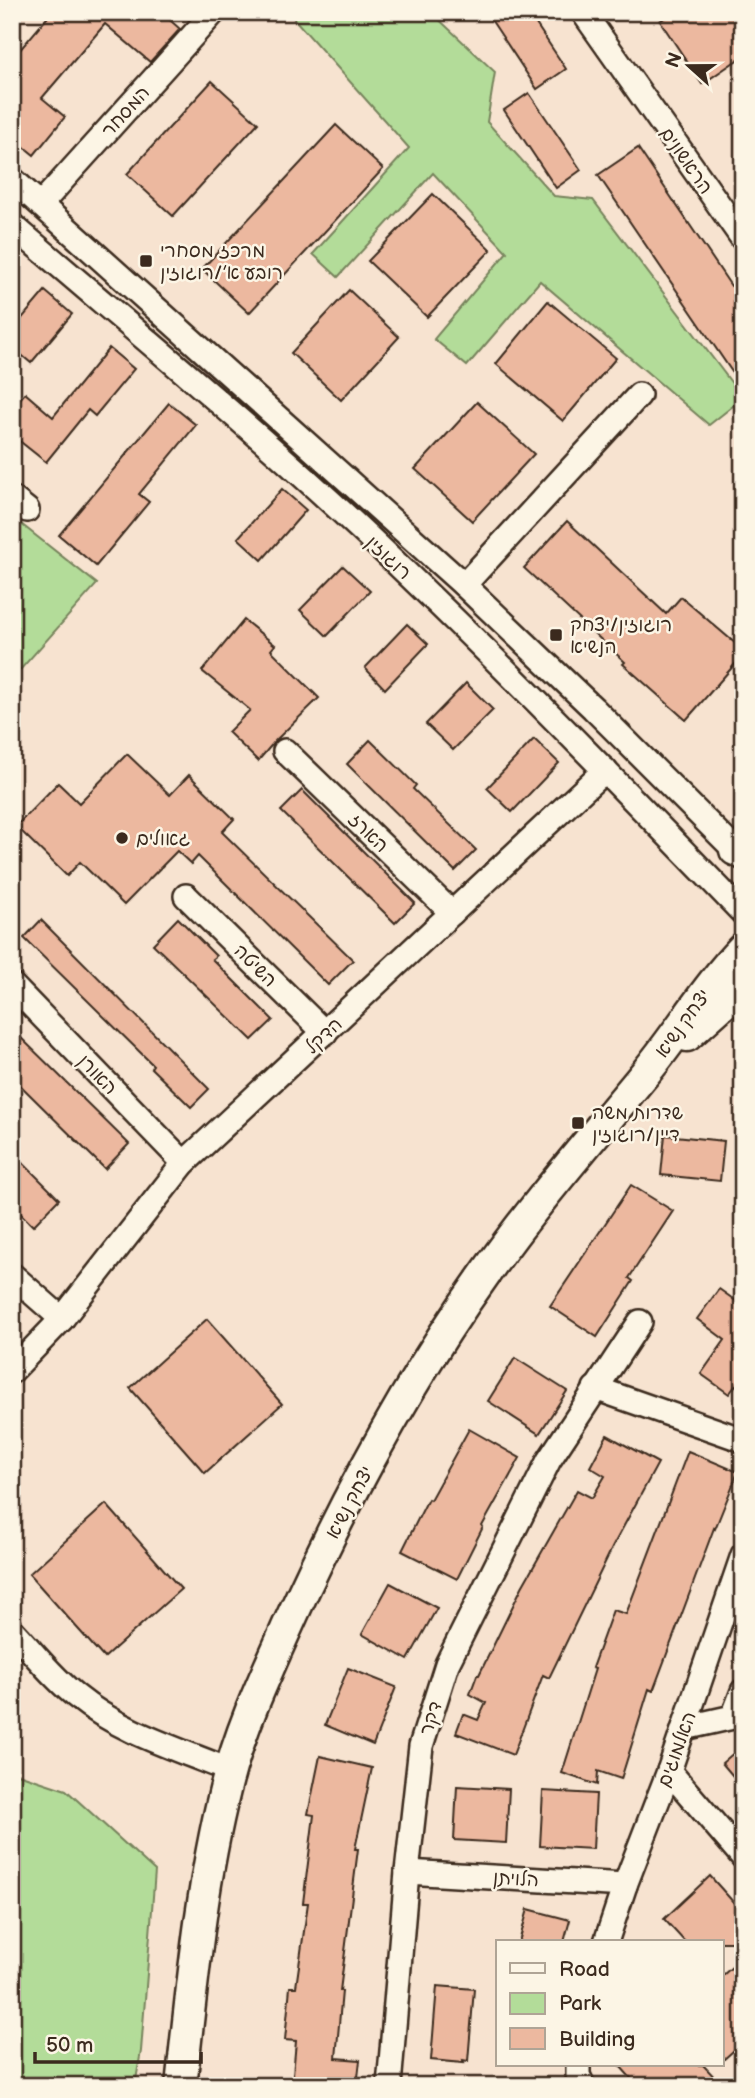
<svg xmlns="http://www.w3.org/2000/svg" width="755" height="2098" viewBox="0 0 755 2098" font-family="'Balsamiq Sans','Playpen Sans Hebrew',sans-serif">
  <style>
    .green { fill: #b3dc99; stroke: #77835c; stroke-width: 2 }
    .building { fill: #ecb89f; stroke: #3b2a1e; stroke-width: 2 }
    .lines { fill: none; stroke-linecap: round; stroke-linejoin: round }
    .minor-casing { stroke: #3b2a1e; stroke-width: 28 }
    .major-casing { stroke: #3b2a1e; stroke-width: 35 }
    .minor { stroke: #fcf5e5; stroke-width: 23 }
    .major { stroke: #fcf5e5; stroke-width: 30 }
    .poi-dot { fill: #3b2a1e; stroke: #fcf5e5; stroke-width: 2.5 }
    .labels { text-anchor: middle; stroke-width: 5; stroke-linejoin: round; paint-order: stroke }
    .street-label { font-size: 19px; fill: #3b2a1e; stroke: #fcf5e5 }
    .poi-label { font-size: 19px; fill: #3b2a1e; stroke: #fcf5e5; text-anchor: start }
  </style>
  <rect width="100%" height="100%" fill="#f7e3d0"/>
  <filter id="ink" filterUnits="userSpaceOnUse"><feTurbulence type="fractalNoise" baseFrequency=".0143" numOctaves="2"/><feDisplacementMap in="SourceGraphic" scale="14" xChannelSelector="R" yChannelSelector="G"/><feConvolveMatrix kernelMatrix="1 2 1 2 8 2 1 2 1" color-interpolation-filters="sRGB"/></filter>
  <g filter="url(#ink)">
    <g class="green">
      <polygon points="288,12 431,12 495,72 487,122 554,196 593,200 743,398 709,425 540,281 467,366 434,339 507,252 433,173 338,277 313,254 409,148"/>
      <polygon points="16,520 97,584 12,679 12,525"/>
      <polygon points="12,1772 66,1790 155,1871 141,2051 135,2086 12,2086"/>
    </g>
    <g class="building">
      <polygon points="52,12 161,12 180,29 150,62 105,24 42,98 65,117 34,155 12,137 12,59"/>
      <polygon points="486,12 528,12 566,69 537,89"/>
      <polygon points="673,12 743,12 743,56 702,84 660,21"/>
      <polygon points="212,81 258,123 173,216 127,174"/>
      <polygon points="529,93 581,170 556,188 504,110"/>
      <polygon points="336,125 383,169 249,313 202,269"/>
      <polygon points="638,148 731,286 733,285 743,299 743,388 598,175"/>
      <polygon points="433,194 491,250 427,317 368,261"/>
      <polygon points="349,290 399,337 341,400 291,353"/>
      <polygon points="45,291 72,314 31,363 12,347 12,330"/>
      <polygon points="548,301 616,358 563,421 496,364"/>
      <polygon points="109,348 134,369 95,416 88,410 46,462 12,435 12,408 25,393 53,417"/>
      <polygon points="477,402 534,454 472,521 415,469"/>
      <polygon points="169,403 196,425 139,494 149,502 96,566 59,535"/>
      <polygon points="282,489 306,510 262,560 238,538"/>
      <polygon points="567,521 666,614 681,597 743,650 743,655 686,720 623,664 625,662 524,568"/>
      <polygon points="343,566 370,591 327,636 300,610"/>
      <polygon points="244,620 275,645 271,650 319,698 275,741 258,761 228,732 250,710 202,671"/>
      <polygon points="407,624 428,644 385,689 365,668"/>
      <polygon points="466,683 493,710 453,750 426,724"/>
      <polygon points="534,739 559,763 512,812 487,788"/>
      <polygon points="370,740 416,785 413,789 476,850 455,871 347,764"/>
      <polygon points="127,754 170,795 189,775 234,819 222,832 353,960 328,985 198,856 191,864 177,851 124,905 80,862 67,876 16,826 58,783 79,803"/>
      <polygon points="302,790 415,903 395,923 281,811"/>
      <polygon points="178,918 216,956 212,959 273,1020 252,1040 153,944"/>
      <polygon points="41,920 209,1089 191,1107 151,1068 153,1065 24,938"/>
      <polygon points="12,1029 129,1144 105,1169 12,1077"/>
      <polygon points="665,1135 724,1141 720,1181 661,1175"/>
      <polygon points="12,1152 59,1199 33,1226 12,1205"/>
      <polygon points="631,1185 673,1211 629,1278 633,1281 597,1337 550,1306"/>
      <polygon points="719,1289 743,1306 743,1376 729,1394 701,1374 725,1340 697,1319"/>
      <polygon points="207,1319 282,1404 205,1473 130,1388"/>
      <polygon points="515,1358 567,1391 539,1434 488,1401"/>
      <polygon points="469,1429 520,1458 482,1526 483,1527 457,1579 402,1551 428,1499 430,1500"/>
      <polygon points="607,1435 658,1463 613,1546 549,1678 543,1675 513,1755 456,1733 463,1714 478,1720 486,1703 470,1694 477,1675 479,1675 522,1587 577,1490 592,1498 605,1476 590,1467"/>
      <polygon points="688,1451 738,1472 715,1529 714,1528 653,1691 649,1689 621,1779 598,1771 597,1785 562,1773 595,1669 592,1668 613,1610 626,1614"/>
      <polygon points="106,1504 181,1589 104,1658 29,1574"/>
      <polygon points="390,1583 437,1608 408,1660 362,1634"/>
      <polygon points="348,1668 396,1687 373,1745 325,1725"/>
      <polygon points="743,1745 743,1788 722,1763"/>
      <polygon points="320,1756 372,1768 355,1849 358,1849 340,1991 342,1991 336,2058 360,2060 357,2086 292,2086 296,2041 285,2040 290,1987 296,1987 308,1903 303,1903 314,1815 308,1814"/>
      <polygon points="457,1786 509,1789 506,1843 454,1840"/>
      <polygon points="543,1791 596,1794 593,1849 540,1846"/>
      <polygon points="710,1876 743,1913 743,1942 685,1942 664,1919"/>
      <polygon points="528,1909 570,1920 564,1942 519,1942"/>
      <polygon points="743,1957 743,2042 722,2061 722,1976"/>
      <polygon points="437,1986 474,1989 468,2061 463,2060 464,2063 431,2060"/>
      <polygon points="619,2065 703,2065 723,2086 638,2086"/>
    </g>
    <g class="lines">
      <defs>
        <g id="minor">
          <polyline points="583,12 743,239"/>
          <polyline points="12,179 464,585 593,708 743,858"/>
          <polyline points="41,204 214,12"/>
          <path d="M12 225C142 337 274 445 397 564 515 677 629 795 743 913"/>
          <polyline points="12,498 27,510"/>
          <polyline points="464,585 639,395"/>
          <polyline points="285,751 452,913"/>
          <polyline points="186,896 325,1033"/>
          <polyline points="12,985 184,1163"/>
          <polyline points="12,1275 62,1319"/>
          <polyline points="12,1371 62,1319 184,1163 605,770"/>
          <polyline points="595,1388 743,1440"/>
          <path d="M12 1630C33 1652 52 1677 76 1696 120 1732 178 1749 231 1771"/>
          <polyline points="684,1728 733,1717 743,1691"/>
          <polyline points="669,1771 743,1857"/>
          <polyline points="407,1872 625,1885"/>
          <polyline points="606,1942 625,1885 669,1771 743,1555"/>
          <polyline points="578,2065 578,2075 583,2086"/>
          <polyline points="389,2086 407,1872 421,1746 447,1664 549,1460 640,1322"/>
        </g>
        <g id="major">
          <polyline points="735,850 743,853"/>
          <polyline points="687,1036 743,986"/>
          <path d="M181 2086C192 1987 201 1886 225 1790 240 1728 267 1672 293 1614 347 1496 409 1380 485 1274 535 1203 592 1138 647 1071 680 1031 706 986 743 948"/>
        </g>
      </defs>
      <use href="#minor" class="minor-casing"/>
      <use href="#major" class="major-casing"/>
      <use href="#minor" class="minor"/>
      <use href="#major" class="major"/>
    </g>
  </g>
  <g class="poi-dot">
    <rect x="139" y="254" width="14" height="14" rx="3.5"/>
    <rect x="549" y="628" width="14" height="14" rx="3.5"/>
    <circle cx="122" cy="838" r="7"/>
    <rect x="571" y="1116" width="14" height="14" rx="3.5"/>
  </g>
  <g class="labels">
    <g class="street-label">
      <text transform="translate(125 111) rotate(-48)" y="7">המסחר</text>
      <text transform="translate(687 160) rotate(55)" y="7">הראשונים</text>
      <text transform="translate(389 557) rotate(43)" y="7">רוגוזין</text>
      <text transform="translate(369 832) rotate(44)" y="7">הארז</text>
      <text transform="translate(256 965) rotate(45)" y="7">השיטה</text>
      <text transform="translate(682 1023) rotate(-54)" y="7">יצחק נשיא</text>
      <text transform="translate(323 1035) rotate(-43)" y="7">הדקל</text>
      <text transform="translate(98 1074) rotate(46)" y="7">האורן</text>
      <text transform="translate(349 1502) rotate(-62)" y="7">יצחק נשיא</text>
      <text transform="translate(430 1718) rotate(-72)" y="7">דקר</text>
      <text transform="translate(676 1749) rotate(-70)" y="7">האלמוגים</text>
      <text transform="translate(516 1878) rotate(3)" y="7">הלויתן</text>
    </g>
    <g class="poi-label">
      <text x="160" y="257">מרכז מסחרי<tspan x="160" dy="22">רובע א׳/רוגוזין</tspan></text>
      <text x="570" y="631">רוגוזין/יצחק<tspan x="570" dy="22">הנשיא</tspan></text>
      <text x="136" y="845">גאולים</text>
      <text x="592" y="1119">שדרות משה<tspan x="592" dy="22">דיין/רוגוזין</tspan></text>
    </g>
  </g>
  <rect width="755" height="2098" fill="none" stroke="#fcf5e5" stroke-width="42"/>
  <rect x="21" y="21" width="713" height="2056" fill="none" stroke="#3b2a1e" stroke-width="2.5" filter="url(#ink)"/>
  <rect x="496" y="1940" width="228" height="126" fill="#fcf5e5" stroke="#afa495" stroke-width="2"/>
  <rect x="510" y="1963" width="35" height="10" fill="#fcf5e5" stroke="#afa495" stroke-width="2"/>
  <text x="559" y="1976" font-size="21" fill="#3b2a1e">Road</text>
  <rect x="510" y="1993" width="35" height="21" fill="#b3dc99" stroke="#afa495" stroke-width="2"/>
  <text x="559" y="2010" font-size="21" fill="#3b2a1e">Park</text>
  <rect x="510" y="2028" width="35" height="21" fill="#ecb89f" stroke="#afa495" stroke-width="2"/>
  <text x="559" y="2046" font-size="21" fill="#3b2a1e">Building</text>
  <g transform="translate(689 66) rotate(291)" stroke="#fcf5e5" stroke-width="5" paint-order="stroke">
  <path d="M0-5L12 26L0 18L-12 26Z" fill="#3b2a1e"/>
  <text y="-10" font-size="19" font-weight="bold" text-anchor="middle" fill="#3b2a1e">N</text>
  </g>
  <path d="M35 2052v10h166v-10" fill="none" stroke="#3b2a1e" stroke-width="3.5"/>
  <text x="46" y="2052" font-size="21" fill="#3b2a1e" stroke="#fcf5e5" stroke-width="5" paint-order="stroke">50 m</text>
</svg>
